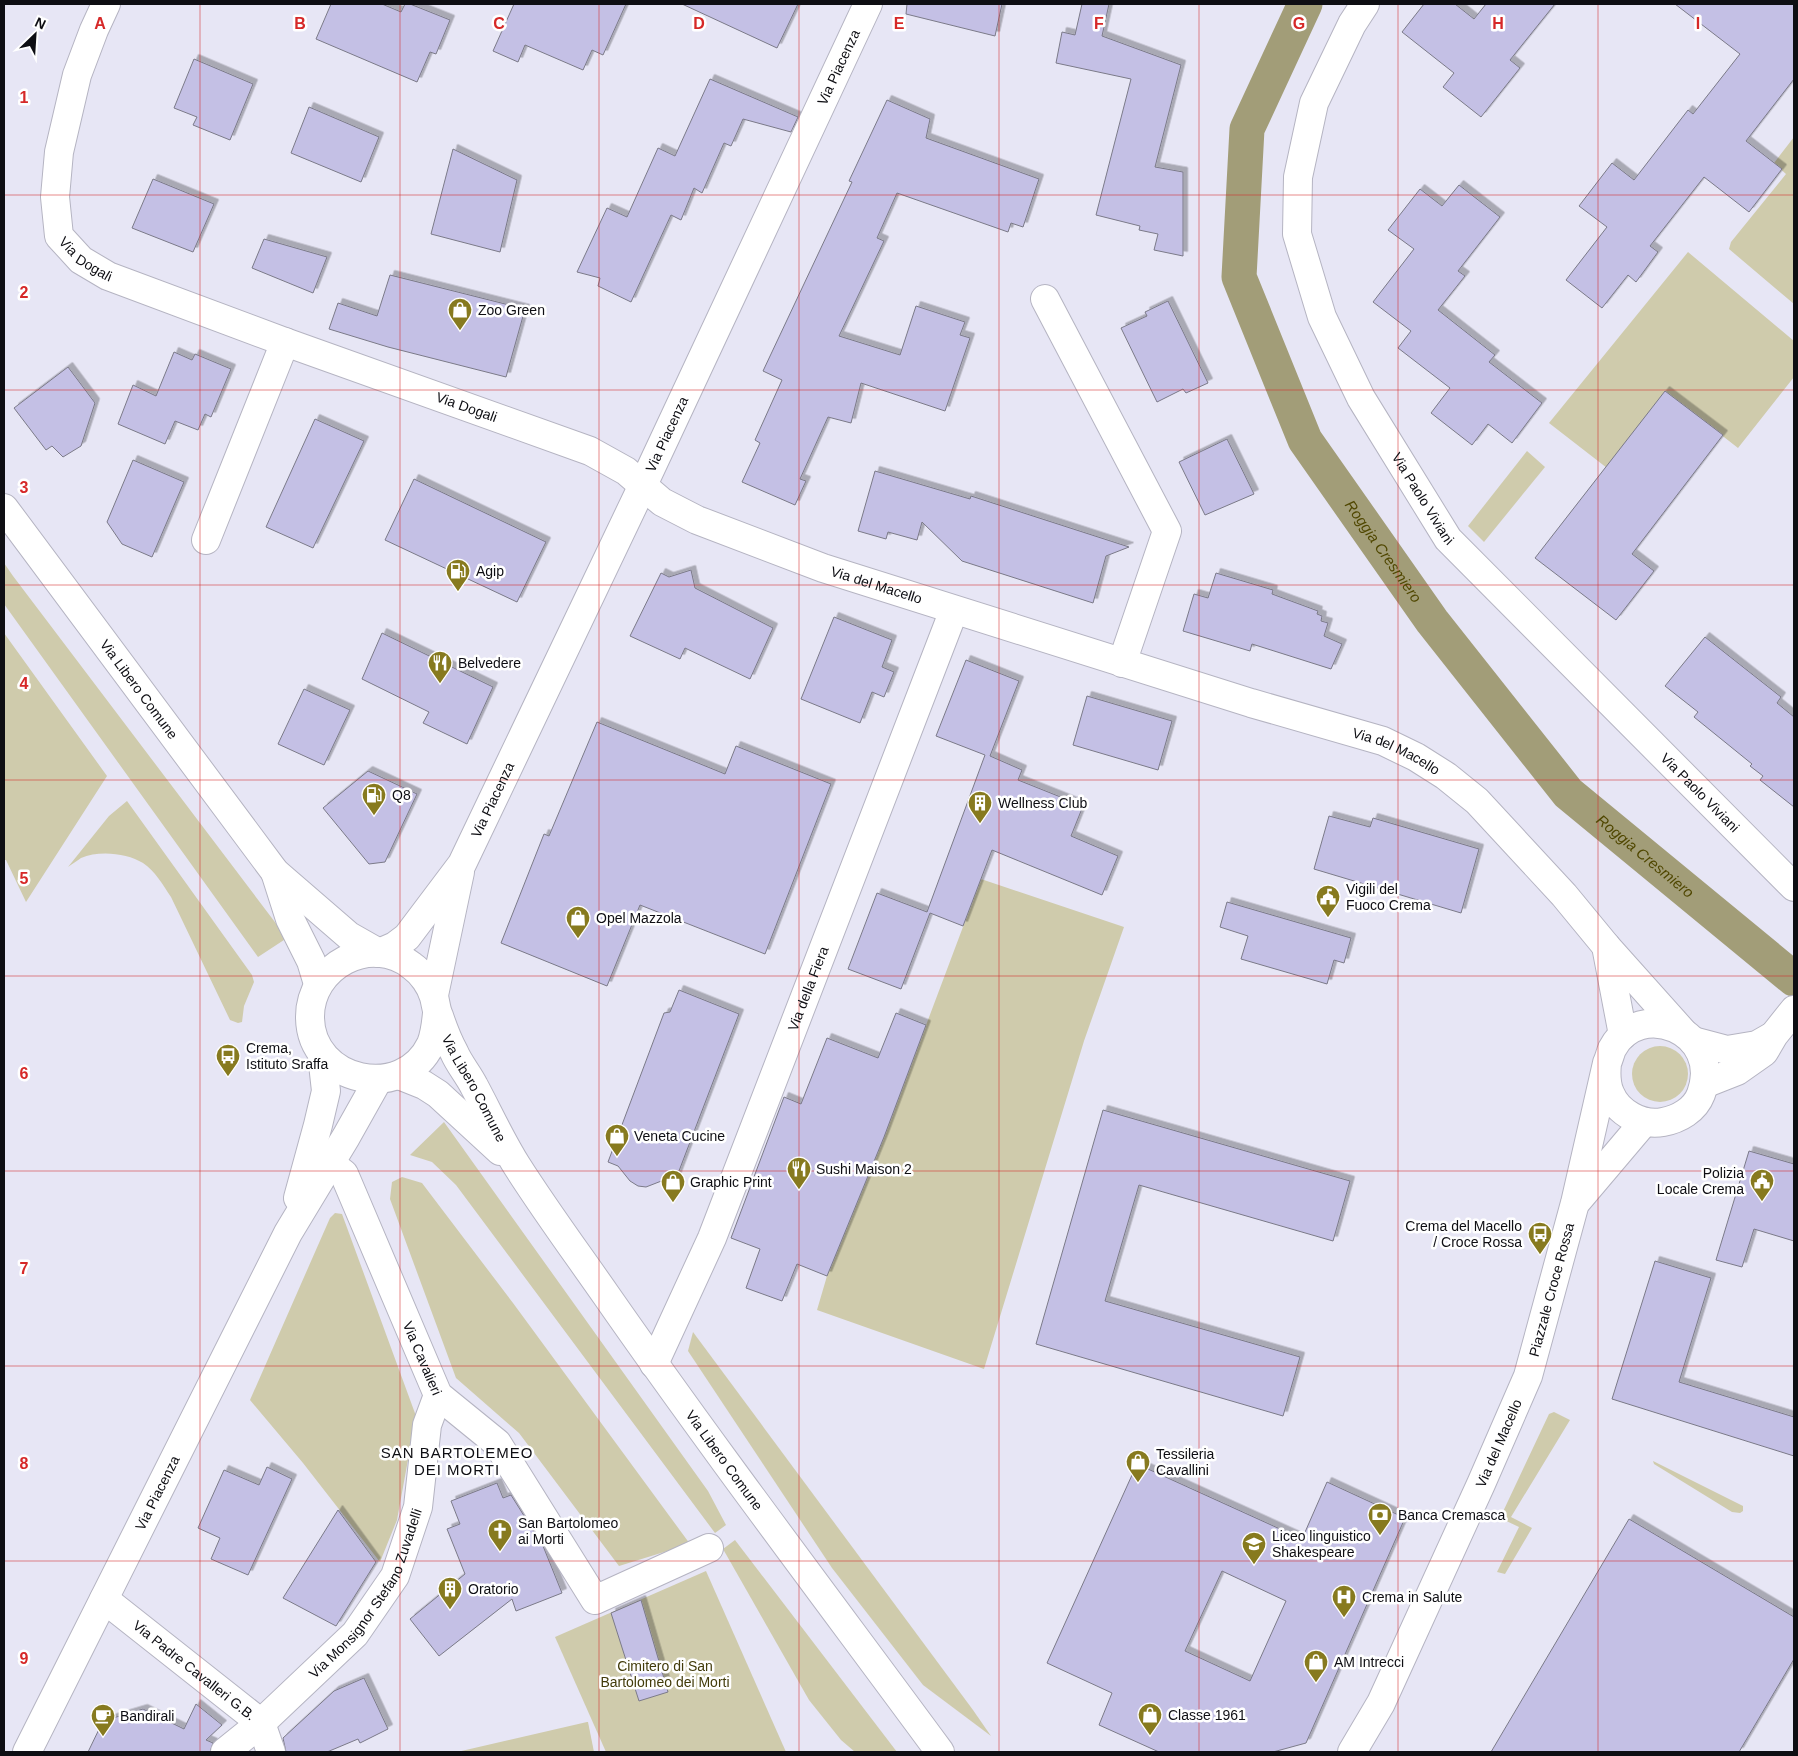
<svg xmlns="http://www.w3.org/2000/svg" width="1798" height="1756" viewBox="0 0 1798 1756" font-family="Arial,sans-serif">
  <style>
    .green { fill: #cfcbac }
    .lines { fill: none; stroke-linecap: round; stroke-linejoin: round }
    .canal { stroke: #a29d78; stroke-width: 35 }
    .building { fill: #c4c0e5; stroke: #7b7a88; fill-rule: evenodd; filter: url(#shadow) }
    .street-casing { stroke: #b5b4c2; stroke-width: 30 }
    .secondary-casing { stroke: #b5b4c2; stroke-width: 30 }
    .street { stroke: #fff; stroke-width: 28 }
    .secondary { stroke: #fff; stroke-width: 28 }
    .grid { fill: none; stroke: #d62828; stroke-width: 1; stroke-opacity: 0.55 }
    .labels { text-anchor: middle; stroke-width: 5; stroke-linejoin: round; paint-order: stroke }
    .street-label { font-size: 14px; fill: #0e0e13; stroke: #fff }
    .poi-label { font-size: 14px; fill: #0e0e13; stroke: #fff; text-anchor: start }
    .park-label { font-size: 14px; fill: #423b0a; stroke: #fff }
    .water-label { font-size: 15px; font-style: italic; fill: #504701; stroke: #fff }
    .neighbourhood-label { font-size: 15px; letter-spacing: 1px; fill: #0e0e13; stroke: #fff }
    .grid-label { font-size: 16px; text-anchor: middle; font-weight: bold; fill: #d62828; stroke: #fff; stroke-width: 5; stroke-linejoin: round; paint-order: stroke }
  </style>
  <defs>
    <filter id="shadow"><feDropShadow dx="4.5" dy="-4.5" stdDeviation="0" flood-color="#0004"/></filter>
  </defs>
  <rect width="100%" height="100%" fill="#e7e6f5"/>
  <g class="green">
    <polygon points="1794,137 1794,304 1729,249 1731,242 1786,174 1774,163"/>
    <polygon points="1688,252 1794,341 1794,377 1738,448 1665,391 1607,468 1549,423"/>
    <polygon points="1527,451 1545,467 1484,542 1468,526"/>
    <polygon points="4,563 13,576 287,938 258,957 4,604"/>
    <polygon points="4,633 107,776 26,902 6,860 4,860"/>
    <path d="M127 801 252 975 254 982 244 1006 242 1022 238 1023 230 1020 171 897C163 885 155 871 143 863 127 853 99 850 81 858 77 861 72 864 68 867L109 816Z"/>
    <polygon points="981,879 1124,927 1084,1041 984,1369 817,1310 827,1276 884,1137"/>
    <circle cx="1660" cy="1074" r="28"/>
    <polygon points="444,1122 708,1491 726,1525 715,1533 456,1185 432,1162 410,1155"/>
    <polygon points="402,1177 422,1183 513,1303 690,1544 619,1566 519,1433 456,1378 390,1199 392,1182"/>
    <polygon points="335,1213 342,1214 416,1416 397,1520 380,1562 303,1463 250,1400 330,1218"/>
    <polygon points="693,1332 973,1710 991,1736 923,1685 832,1568 688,1351"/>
    <polygon points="1554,1412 1570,1420 1511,1517 1532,1528 1505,1574 1497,1572 1519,1527 1500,1518 1549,1414"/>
    <polygon points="1653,1461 1743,1506 1743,1511 1740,1513 1732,1512 1654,1464"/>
    <polygon points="735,1540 897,1752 855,1752 841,1740 809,1700 723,1549"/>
    <polygon points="706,1571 786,1752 606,1752 555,1637"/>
    <polygon points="588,1722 594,1752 457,1752 587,1722"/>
  </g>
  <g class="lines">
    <path class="canal" id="s1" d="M1305 4 1247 129 1239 277 1305 440 1432 621 1568 793 1794 979"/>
  </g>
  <g class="building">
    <polygon points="331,4 382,4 401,12 405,4 410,4 450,20 436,54 430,52 417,82 316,39"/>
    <polygon points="514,4 626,4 603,55 592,50 583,70 525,45 518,62 493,51"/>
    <polygon points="682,4 798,4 777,48"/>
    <polygon points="907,4 1002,4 995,36 906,14"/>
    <polygon points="1082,4 1109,4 1102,36 1181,65 1155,167 1183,172 1183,256 1154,250 1158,234 1139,230 1140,226 1096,215 1131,79 1056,63 1062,32 1075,35"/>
    <polygon points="1424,4 1455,4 1474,19 1486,4 1555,4 1510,60 1520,68 1481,117 1443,87 1454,73 1402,32"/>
    <polygon points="1675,4 1794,4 1794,79 1746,141 1782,169 1749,212 1704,177 1650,246 1658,252 1636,282 1628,275 1602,308 1566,280 1607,227 1579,206 1612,163 1634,180 1688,110 1693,114 1740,54"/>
    <polygon points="194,59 253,84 230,140 193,125 197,117 174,108"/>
    <polygon points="710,79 798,117 791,132 743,119 731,146 724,143 702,193 694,188 681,220 671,215 631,302 598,286 600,278 577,272 607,208 627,217 658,148 675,156"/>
    <polygon points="887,100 930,119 926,138 1039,179 1023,227 1011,223 1008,232 897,193 877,238 884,241 839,336 900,355 916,306 965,322 960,335 970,338 945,411 861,383 851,423 828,417 800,479 806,481 795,505 742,482 760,443 755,440 782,380 763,371 852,182 849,181"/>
    <polygon points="309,107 379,137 361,182 291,153"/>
    <polygon points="453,149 517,180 500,252 431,234"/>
    <polygon points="153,179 214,204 193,252 132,228"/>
    <polygon points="1459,185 1500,217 1458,271 1465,276 1438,310 1495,355 1489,362 1542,403 1512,443 1488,424 1472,445 1431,413 1450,388 1398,348 1411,331 1373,302 1414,249 1388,230 1420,189 1442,206"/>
    <polygon points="264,239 327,257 313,293 252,268"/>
    <polygon points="390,275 525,309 506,377 388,347 329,329 338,303 377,316"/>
    <polygon points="1168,301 1208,383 1186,393 1183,389 1157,402 1121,328 1147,316 1145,312"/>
    <polygon points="174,352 192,360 195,354 231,369 211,417 205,414 198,430 175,421 165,444 118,424 133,385 156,396"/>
    <polygon points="68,367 95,403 81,446 63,457 52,446 46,450 14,408"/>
    <polygon points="1665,391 1723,435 1632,554 1654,571 1616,620 1535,558"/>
    <polygon points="315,419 364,441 313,548 266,527"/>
    <polygon points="1227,439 1254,494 1205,515 1179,462"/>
    <polygon points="133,460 184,482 152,557 122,544 107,522"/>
    <polygon points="875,471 970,499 971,496 1129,547 1106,556 1093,603 962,561 922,522 917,540 888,532 886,539 858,531"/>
    <polygon points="414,479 546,542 517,602 385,540"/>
    <polygon points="691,570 695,588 773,628 750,679 685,648 680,659 630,636 661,573 669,577"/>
    <polygon points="1216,573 1273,590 1272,594 1318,611 1317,614 1322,616 1321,621 1328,623 1324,636 1342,644 1331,669 1252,644 1250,651 1183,631 1194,594 1208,598"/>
    <polygon points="834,617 892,640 882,667 894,672 884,697 872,692 860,723 801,699"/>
    <polygon points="382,633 493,687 467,744 423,723 429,712 362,679"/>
    <polygon points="1705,637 1781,697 1777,703 1794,717 1794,807 1760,780 1763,776 1750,766 1752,764 1694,717 1698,712 1665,686"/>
    <polygon points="966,660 1019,681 990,756 1022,770 1018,780 1083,806 1071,836 1118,856 1102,895 992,850 963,926 930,913 901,989 848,969 877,893 927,912 985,755 936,736"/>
    <polygon points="304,689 350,710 324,765 278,744"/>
    <polygon points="1087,696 1172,721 1158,770 1073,745"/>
    <polygon points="597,722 725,774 736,746 831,784 765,954 640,905 607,986 501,943 544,834 549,836"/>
    <polygon points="368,771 417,794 385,862 369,864 323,808"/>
    <polygon points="1329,816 1370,827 1373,818 1479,849 1461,913 1314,869"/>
    <polygon points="1227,902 1351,938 1344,963 1334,960 1327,984 1241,959 1248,936 1220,927"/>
    <polygon points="679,990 739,1014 674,1184 664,1180 646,1187 638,1186 630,1181 618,1166 608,1162 664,1013 670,1012"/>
    <polygon points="896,1013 926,1025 884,1137 827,1276 797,1264 782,1301 746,1288 760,1249 731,1238 784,1097 801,1104 827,1038 878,1058"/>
    <polygon points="1103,1110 1350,1181 1333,1241 1139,1185 1105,1301 1300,1357 1283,1416 1036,1344"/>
    <polygon points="1749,1151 1794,1164 1794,1241 1754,1229 1742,1267 1716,1260"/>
    <polygon points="1655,1261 1711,1278 1679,1382 1794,1417 1794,1456 1612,1399"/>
    <path d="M1137 1464 1302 1539 1327 1482 1405 1518 1306 1743 1273 1752H1159L1099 1725 1112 1693 1047 1663ZM1222 1571 1286 1601 1250 1681 1185 1651Z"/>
    <polygon points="267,1467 292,1479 248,1575 211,1559 220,1538 198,1528 224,1470 259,1485"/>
    <polygon points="497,1483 503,1498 511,1495 543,1546 562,1593 516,1611 512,1599 439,1656 410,1619 465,1574 447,1529 460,1524 451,1501"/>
    <polygon points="338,1510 376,1562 336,1626 283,1598"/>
    <polygon points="1629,1519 1794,1617 1794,1659 1739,1752 1491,1752"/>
    <polygon points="641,1600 668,1692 639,1701 611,1613"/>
    <polygon points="364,1678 388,1729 360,1743 358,1739 327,1752 286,1752 283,1738 334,1691"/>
    <polygon points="196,1704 222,1725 206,1740 213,1743 210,1752 88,1752 103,1721 143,1709 184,1729"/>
  </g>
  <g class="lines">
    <defs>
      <g id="street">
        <path id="s2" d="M106 4 94 30 77 75 59 152 55 197 59 236 81 260 108 276 285 342 590 451 626 471 662 502 697 520 823 568 1251 703 1383 741 1416 757 1446 776 1477 801 1564 895 1606 946 1682 1031"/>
        <path id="s3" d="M1365 4 1352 24 1314 103 1298 177 1297 234 1322 317 1361 398 1448 539 1794 887"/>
        <polyline points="1045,299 1167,531 1122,663"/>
        <polyline points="206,540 285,342"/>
        <polyline points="1606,946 1623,1035"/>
        <path id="s4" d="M330 1163 344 1174 438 1395 497 1443 595 1600 709 1548"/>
        <path id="s5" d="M654 1364 712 1238 954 610"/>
        <path id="s6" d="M104 1599 261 1723 271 1752"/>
        <path id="s7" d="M225 1752 261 1723 355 1634 395 1576 418 1507 427 1425 438 1395"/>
      </g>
      <g id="secondary">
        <path id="s8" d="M4 508 275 872 349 936 379 953"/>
        <polyline points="275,872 290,919 311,961 318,984"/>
        <path id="s9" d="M379 953 395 946 407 937 462 864 643 485 868 4"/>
        <polyline points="434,995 460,872"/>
        <path id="s10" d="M437 1013C436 1024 435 1034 431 1044 403 1103 311 1082 310 1018 309 966 371 933 412 966 422 973 431 986 434 997 436 1004 436 1010 439 1016 443 1028 448 1041 454 1052 459 1064 468 1074 474 1086 488 1112 501 1141 517 1166 545 1210 576 1252 606 1295 714 1450 828 1600 940 1752"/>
        <polyline points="1693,1041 1727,1050 1757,1045 1771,1037"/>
        <polyline points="399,1075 424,1085 438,1094 500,1151"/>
        <polyline points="1704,1084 1737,1071 1764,1052 1774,1035 1794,1010"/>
        <polyline points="298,1198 318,1125 326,1091 322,1055"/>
        <polyline points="1578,1200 1644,1122"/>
        <path id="s11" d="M27 1752 288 1233 346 1137 378 1080"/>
        <path id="s12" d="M1352 1752 1381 1703 1481 1484 1528 1376 1575 1203 1607 1063C1609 1059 1610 1054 1612 1049 1639 997 1724 1031 1701 1094 1695 1110 1679 1119 1663 1122 1642 1126 1618 1113 1610 1093 1606 1084 1606 1073 1607 1063"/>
      </g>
    </defs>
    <use href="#street" class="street-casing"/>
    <use href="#secondary" class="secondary-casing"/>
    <use href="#street" class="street"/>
    <use href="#secondary" class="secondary"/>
  </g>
  <path class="grid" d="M200 4V1752M400 4V1752M599 4V1752M799 4V1752M999 4V1752M1199 4V1752M1398 4V1752M1598 4V1752M4 195H1794M4 390H1794M4 585H1794M4 780H1794M4 976H1794M4 1171H1794M4 1366H1794M4 1561H1794"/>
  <defs>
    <symbol id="shop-pin" viewBox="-11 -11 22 30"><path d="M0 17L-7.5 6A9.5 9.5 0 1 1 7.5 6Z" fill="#877a1f" stroke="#fff"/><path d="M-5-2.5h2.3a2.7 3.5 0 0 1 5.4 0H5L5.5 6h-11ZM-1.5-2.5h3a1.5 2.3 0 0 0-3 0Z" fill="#fff"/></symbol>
    <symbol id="fuel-pin" viewBox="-11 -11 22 30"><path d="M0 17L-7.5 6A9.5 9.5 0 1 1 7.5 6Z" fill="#877a1f" stroke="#fff"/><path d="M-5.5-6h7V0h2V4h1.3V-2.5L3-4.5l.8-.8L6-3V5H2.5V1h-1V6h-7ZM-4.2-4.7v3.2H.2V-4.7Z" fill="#fff"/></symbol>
    <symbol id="restaurant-pin" viewBox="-11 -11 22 30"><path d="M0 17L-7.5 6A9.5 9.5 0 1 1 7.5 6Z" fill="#877a1f" stroke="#fff"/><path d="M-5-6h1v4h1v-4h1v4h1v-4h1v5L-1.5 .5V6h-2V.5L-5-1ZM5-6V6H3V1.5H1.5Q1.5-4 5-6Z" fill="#fff"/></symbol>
    <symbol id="building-pin" viewBox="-11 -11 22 30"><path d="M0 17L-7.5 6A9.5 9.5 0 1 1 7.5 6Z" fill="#877a1f" stroke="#fff"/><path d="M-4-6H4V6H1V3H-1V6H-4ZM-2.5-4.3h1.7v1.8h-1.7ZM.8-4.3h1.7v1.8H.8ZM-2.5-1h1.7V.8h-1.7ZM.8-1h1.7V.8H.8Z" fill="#fff"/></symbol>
    <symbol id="civic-pin" viewBox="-11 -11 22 30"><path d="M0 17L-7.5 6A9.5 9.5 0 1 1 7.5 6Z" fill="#877a1f" stroke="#fff"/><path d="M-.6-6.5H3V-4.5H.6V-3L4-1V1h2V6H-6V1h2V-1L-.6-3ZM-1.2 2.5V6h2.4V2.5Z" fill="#fff"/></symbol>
    <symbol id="bus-pin" viewBox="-11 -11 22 30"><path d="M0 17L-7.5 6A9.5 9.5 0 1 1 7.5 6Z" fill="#877a1f" stroke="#fff"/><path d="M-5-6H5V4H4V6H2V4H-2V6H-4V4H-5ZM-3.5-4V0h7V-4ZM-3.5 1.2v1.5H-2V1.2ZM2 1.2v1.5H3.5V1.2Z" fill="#fff"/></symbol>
    <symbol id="bank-pin" viewBox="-11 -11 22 30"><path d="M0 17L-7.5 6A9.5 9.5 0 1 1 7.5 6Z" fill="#877a1f" stroke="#fff"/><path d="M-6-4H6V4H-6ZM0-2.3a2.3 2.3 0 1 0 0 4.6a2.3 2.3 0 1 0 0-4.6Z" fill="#fff"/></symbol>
    <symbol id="church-pin" viewBox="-11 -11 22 30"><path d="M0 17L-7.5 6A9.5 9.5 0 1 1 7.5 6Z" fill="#877a1f" stroke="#fff"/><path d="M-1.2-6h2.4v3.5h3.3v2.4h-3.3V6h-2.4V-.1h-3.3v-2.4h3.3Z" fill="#fff"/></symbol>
    <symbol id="university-pin" viewBox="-11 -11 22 30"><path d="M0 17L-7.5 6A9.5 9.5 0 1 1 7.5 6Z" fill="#877a1f" stroke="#fff"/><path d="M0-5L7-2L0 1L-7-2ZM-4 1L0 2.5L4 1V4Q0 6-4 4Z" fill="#fff"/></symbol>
    <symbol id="hospital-pin" viewBox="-11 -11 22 30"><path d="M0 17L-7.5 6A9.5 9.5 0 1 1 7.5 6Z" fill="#877a1f" stroke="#fff"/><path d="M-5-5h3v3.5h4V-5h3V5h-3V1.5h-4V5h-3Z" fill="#fff"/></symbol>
    <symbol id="cafe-pin" viewBox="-11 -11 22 30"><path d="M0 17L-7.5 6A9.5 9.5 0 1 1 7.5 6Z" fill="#877a1f" stroke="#fff"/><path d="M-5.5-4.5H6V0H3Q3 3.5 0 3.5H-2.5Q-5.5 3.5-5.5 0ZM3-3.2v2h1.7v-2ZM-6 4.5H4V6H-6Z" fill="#fff"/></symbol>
  </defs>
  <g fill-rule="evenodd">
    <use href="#shop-pin" x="446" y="296" width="28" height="38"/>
    <use href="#fuel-pin" x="444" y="557" width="28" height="38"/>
    <use href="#restaurant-pin" x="426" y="649" width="28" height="38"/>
    <use href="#fuel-pin" x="360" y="781" width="28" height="38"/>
    <use href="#building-pin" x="966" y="789" width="28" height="38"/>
    <use href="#civic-pin" x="1314" y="883" width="28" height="38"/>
    <use href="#shop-pin" x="564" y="904" width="28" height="38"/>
    <use href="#bus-pin" x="214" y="1042" width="28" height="38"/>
    <use href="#shop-pin" x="603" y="1122" width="28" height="38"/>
    <use href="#restaurant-pin" x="785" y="1155" width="28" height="38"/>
    <use href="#civic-pin" x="1748" y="1167" width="28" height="38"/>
    <use href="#shop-pin" x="659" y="1168" width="28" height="38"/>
    <use href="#bus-pin" x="1526" y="1220" width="28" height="38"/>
    <use href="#shop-pin" x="1124" y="1448" width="28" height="38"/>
    <use href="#bank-pin" x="1366" y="1501" width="28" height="38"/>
    <use href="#church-pin" x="486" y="1517" width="28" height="38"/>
    <use href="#university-pin" x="1240" y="1530" width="28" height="38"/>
    <use href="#building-pin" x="436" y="1575" width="28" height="38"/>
    <use href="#hospital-pin" x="1330" y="1583" width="28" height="38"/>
    <use href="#shop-pin" x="1302" y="1648" width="28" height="38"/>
    <use href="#shop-pin" x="1136" y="1701" width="28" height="38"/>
    <use href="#cafe-pin" x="89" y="1702" width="28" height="38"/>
  </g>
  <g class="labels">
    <g class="street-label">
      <text dy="5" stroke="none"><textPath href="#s9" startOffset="1005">Via Piacenza</textPath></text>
      <text dy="5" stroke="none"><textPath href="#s2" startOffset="276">Via Dogali</textPath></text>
      <text dy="5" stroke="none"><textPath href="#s2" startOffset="686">Via Dogali</textPath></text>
      <text dy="5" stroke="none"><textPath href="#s9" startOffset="600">Via Piacenza</textPath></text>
      <text dy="5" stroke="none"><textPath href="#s3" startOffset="539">Via Paolo Viviani</textPath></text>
      <text dy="5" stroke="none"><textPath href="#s2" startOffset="1136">Via del Macello</textPath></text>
      <text dy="5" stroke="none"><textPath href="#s8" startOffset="226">Via Libero Comune</textPath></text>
      <text dy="5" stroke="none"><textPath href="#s2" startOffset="1682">Via del Macello</textPath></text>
      <text dy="5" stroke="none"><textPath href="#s3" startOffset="944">Via Paolo Viviani</textPath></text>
      <text dy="5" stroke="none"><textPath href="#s9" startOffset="195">Via Piacenza</textPath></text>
      <text dy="5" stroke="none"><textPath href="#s5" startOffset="406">Via della Fiera</textPath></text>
      <text dy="5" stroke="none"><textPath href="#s10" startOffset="481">Via Libero Comune</textPath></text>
      <text dy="5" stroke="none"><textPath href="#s12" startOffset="505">Piazzale Croce Rossa</textPath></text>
      <text dy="5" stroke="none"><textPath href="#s4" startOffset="218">Via Cavalieri</textPath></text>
      <text dy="5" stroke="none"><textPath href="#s12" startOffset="342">Via del Macello</textPath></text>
      <text dy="5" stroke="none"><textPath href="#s10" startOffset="930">Via Libero Comune</textPath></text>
      <text dy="5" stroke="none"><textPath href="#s11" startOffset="290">Via Piacenza</textPath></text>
      <text dy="5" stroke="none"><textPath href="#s7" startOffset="216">Via Monsignor Stefano Zuvadelli</textPath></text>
      <text dy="5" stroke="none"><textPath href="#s6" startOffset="115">Via Padre Cavalleri G.B.</textPath></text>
    </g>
    <g class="poi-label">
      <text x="478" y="315">Zoo Green</text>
      <text x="476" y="576">Agip</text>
      <text x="458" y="668">Belvedere</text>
      <text x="392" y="800">Q8</text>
      <text x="998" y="808">Wellness Club</text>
      <text x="1346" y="894">Vigili del<tspan x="1346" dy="16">Fuoco Crema</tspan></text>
      <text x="596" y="923">Opel Mazzola</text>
      <text x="246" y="1053">Crema,<tspan x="246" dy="16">Istituto Sraffa</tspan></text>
      <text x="634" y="1141">Veneta Cucine</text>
      <text x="816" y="1174">Sushi Maison 2</text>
      <text x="1744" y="1178" text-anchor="end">Polizia<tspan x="1744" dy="16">Locale Crema</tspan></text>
      <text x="690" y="1187">Graphic Print</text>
      <text x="1522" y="1231" text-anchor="end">Crema del Macello<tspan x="1522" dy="16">/ Croce Rossa</tspan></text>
      <text x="1156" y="1459">Tessileria<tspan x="1156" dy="16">Cavallini</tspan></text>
      <text x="1398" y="1520">Banca Cremasca</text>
      <text x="518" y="1528">San Bartolomeo<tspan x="518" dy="16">ai Morti</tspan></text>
      <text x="1272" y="1541">Liceo linguistico<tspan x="1272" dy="16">Shakespeare</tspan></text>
      <text x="468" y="1594">Oratorio</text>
      <text x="1362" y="1602">Crema in Salute</text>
      <text x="1334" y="1667">AM Intrecci</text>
      <text x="1168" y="1720">Classe 1961</text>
      <text x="120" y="1721">Bandirali</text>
    </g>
    <g class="park-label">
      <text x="665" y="1671">Cimitero di San<tspan x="665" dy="16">Bartolomeo dei Morti</tspan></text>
    </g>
    <g class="water-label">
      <text dy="5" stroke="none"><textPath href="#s1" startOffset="598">Roggia Cresmiero</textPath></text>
      <text dy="5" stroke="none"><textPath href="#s1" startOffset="1002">Roggia Cresmiero</textPath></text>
    </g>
    <g class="neighbourhood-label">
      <text x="457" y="1458">SAN BARTOLEMEO<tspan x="457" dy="17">DEI MORTI</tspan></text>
    </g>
  </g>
  <g class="grid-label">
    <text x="100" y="29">A</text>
    <text x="300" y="29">B</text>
    <text x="499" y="29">C</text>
    <text x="699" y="29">D</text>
    <text x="899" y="29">E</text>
    <text x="1099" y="29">F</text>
    <text x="1299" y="29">G</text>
    <text x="1498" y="29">H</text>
    <text x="1698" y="29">I</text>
    <text x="24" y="103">1</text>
    <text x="24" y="298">2</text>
    <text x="24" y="493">3</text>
    <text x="24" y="689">4</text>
    <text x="24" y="884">5</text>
    <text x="24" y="1079">6</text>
    <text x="24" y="1274">7</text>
    <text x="24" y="1469">8</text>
    <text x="24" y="1664">9</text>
  </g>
  <rect width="1798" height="1756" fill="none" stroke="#0e0e13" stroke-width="10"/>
  <g transform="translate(35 35) rotate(25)" stroke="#ffffff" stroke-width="4" paint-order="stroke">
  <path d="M0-4L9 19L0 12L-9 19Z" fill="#0e0e13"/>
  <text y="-8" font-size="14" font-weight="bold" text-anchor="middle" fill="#0e0e13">N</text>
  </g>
</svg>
